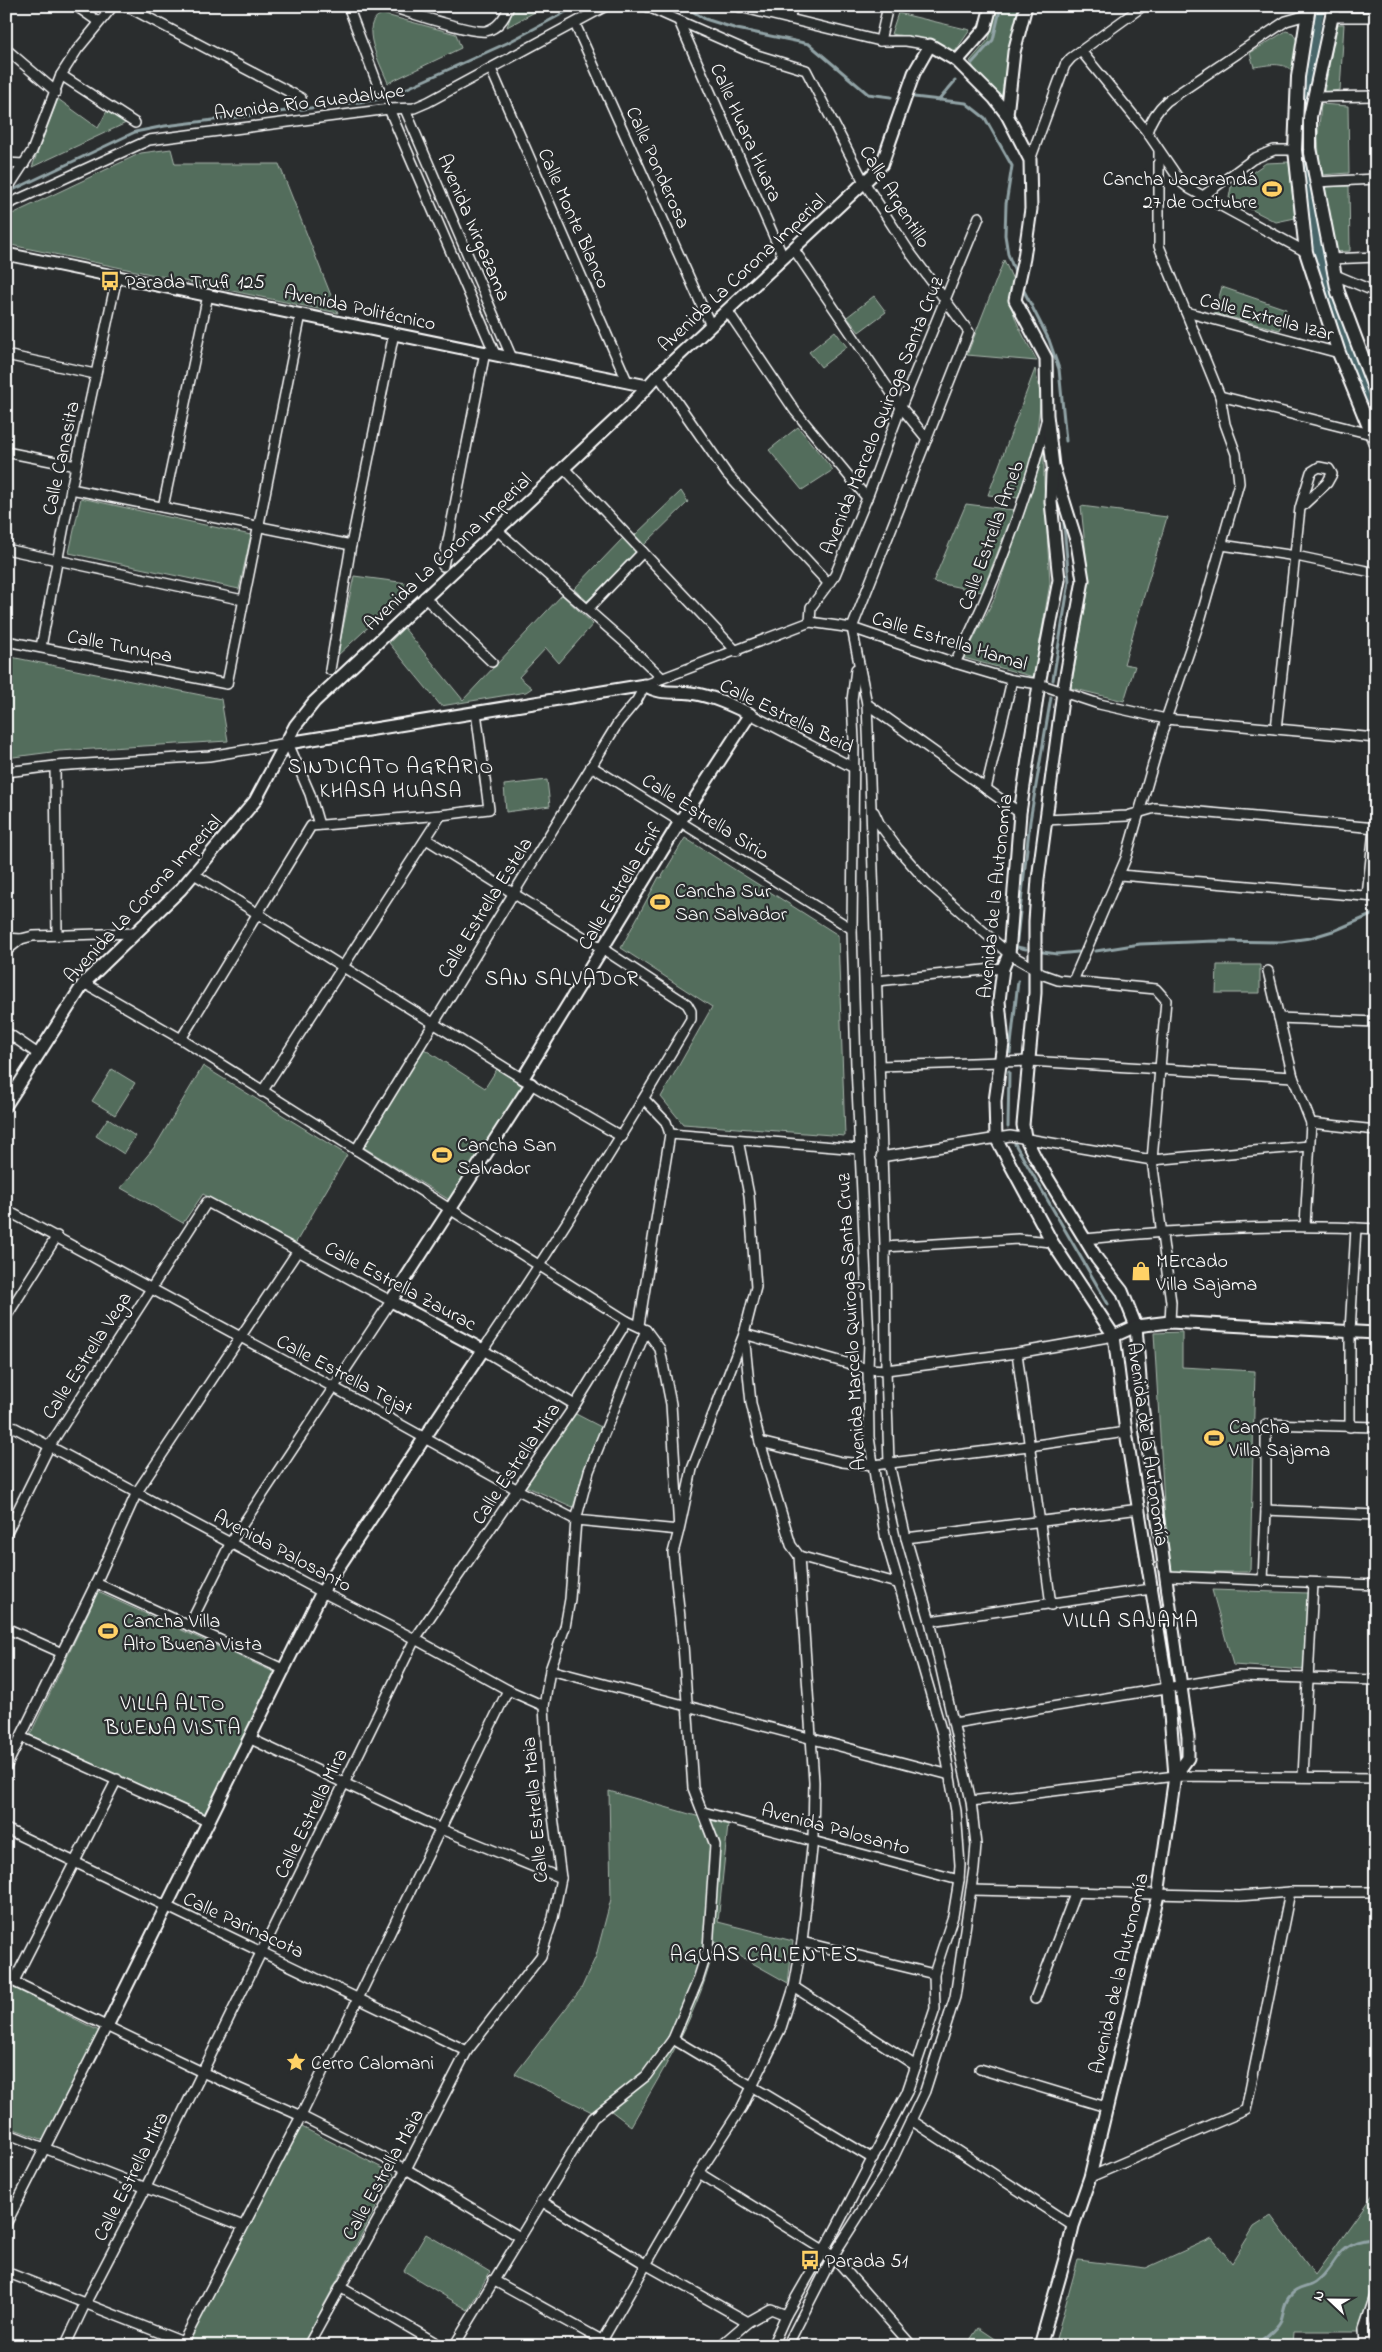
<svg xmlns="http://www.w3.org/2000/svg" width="1382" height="2352" viewBox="0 0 1382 2352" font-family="'Indie Flower',sans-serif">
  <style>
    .green { fill: #536d5b; stroke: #a9b6ad }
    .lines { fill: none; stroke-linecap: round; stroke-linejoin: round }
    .stream { stroke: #91a3a6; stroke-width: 3 }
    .canal { stroke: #48666a; stroke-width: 11 }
    .minor-casing { stroke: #fff; stroke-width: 12 }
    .tertiary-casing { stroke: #fff; stroke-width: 15 }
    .secondary-casing { stroke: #fff; stroke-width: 16 }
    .minor { stroke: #2a2d2e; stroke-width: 9 }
    .tertiary { stroke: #2a2d2e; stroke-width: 11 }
    .secondary { stroke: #2a2d2e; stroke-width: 12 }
    .labels { text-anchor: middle; stroke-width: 4.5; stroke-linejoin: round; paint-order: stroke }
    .street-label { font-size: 20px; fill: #fff; stroke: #2a2d2e }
    .poi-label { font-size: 20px; fill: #fff; stroke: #2a2d2e; text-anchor: start }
    .neighbourhood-label { font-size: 21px; letter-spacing: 1px; fill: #fff; stroke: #2a2d2e }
  </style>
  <rect width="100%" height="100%" fill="#2a2d2e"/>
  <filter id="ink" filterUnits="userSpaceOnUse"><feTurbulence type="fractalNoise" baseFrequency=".02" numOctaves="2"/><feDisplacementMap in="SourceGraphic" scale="10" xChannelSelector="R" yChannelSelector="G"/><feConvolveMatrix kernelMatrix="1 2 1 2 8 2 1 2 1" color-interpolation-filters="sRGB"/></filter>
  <g filter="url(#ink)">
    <g class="green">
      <polygon points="514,6 546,6 507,27"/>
      <polygon points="997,6 1019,6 1009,49 1001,99 978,75 970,61 989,39"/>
      <polygon points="898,13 970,30 954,53 932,40 891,34"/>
      <path d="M382 14 456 34 461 48 388 83C381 65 357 23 382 14Z"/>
      <polygon points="1337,24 1344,24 1340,90 1324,92"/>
      <path d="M1286 31 1293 33 1297 41 1294 72C1282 61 1269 65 1254 67L1250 53Z"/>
      <polygon points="58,99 98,128 107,111 126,123 32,167"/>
      <polygon points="1321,104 1348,106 1349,173 1320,175 1318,137"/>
      <polygon points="171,149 175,164 279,164 338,313 6,244 6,217 141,153"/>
      <polygon points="1289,162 1295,218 1276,222 1229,198 1231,187 1266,163"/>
      <polygon points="1349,186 1350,251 1333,252 1322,187"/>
      <path d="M1004 260 1014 282C1003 308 1025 337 1037 361L967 355Z"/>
      <polygon points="1222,287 1286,309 1280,330 1214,313"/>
      <polygon points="874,296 886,312 859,332 847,317"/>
      <polygon points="835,331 847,347 821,367 809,352"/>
      <polygon points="1035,369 1041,398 1035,447 1018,498 988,495"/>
      <polygon points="798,427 833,470 802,490 769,450"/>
      <polygon points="1044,447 1044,483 1050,583 1034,677 964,658 996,595"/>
      <polygon points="681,491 688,502 644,545 635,535"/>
      <polygon points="81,498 251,535 239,589 69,553"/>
      <polygon points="966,504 1014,510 982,592 933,582"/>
      <polygon points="1081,506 1167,517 1124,664 1135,666 1124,701 1071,688 1089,585"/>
      <polygon points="623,538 637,552 587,601 574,589"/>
      <polygon points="354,576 415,584 337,656"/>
      <polygon points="562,595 593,624 559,663 546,648 519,677 532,688 526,692 441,706 389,643 404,628 463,700"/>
      <polygon points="6,656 221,699 228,741 59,751 6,758"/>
      <polygon points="547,780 550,806 506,812 504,785"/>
      <polygon points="685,838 838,935 845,1136 683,1124 661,1097 712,1007 621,948 659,877 661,878"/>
      <polygon points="1217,965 1260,965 1260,993 1216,993"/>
      <polygon points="424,1049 485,1088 497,1069 523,1085 451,1201 363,1147"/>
      <polygon points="203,1066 347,1155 295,1244 203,1194 183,1223 121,1188 156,1145"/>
      <polygon points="112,1069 135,1083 115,1115 92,1101"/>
      <polygon points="108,1118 135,1136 124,1154 96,1136"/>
      <polygon points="1182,1332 1182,1367 1255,1371 1250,1572 1168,1572 1154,1333"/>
      <polygon points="574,1413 601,1427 586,1465 573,1507 525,1486"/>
      <polygon points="1212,1590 1308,1593 1304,1670 1233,1665"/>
      <polygon points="98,1592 276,1673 205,1814 30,1735"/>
      <path d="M609 1791 728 1825 718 1922 793 1941 788 1983 715 1942C702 2009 664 2068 631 2126L602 2104 592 2112 515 2074 581 1989 596 1956 611 1899Z"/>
      <polygon points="6,1984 99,2031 44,2140 6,2126"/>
      <polygon points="300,2126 394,2174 302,2346 186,2346"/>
      <polygon points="1376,2190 1376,2331 1294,2331 1293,2346 1054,2346 1078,2260 1146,2268 1212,2238 1232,2263 1254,2227 1271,2216 1315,2275"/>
      <polygon points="426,2234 490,2272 468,2310 404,2271"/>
      <polygon points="978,2328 1005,2346 966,2346"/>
    </g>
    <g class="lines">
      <g class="stream">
        <polyline points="684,6 705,19 737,29 809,44 868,94 891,97"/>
        <polyline points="972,63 993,40 1001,6"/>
        <polyline points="914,97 966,103 985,118 1012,166 1006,204 1005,235 1008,254 1016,275"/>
        <polyline points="939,100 955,81"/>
        <polyline points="13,190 135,132 165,126 375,100 392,95 507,43 577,6"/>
        <polyline points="1023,289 1049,340 1059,369 1066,441"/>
        <polyline points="1053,680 1069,582 1063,514"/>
        <polyline points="1017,947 1026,949"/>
        <polyline points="1016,948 1030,821 1051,697"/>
        <polyline points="1096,951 1140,944 1215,941 1281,942 1310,938 1336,930 1376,913"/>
        <polyline points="1043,952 1057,954 1078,952"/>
        <polyline points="1010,1053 1018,981"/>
        <polyline points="1008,1127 1009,1072"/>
        <polyline points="1015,1144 1108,1304"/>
        <path d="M1262 2346 1259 2342C1267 2336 1277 2329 1281 2320 1284 2311 1284 2301 1291 2295 1297 2287 1308 2288 1315 2283 1339 2265 1334 2243 1371 2239L1376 2232"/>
      </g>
      <g class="canal">
        <polyline points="1302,98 1319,6"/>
        <path d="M1301 126C1304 191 1315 258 1335 320 1346 353 1363 383 1376 415"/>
      </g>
      <defs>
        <g id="minor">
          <polyline points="76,6 99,22"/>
          <polyline points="126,6 301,98"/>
          <polyline points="348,6 379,88"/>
          <path d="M388 6C406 11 471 34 486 31 498 28 505 18 509 6"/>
          <polyline points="646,6 757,55 806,70 864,182 909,251 969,332 852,628 867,704 871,807 885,1247 886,1370 889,1463 906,1538 930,1621 971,1801 976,1845 974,1869 955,1997 925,2091 886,2173 833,2256 787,2346"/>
          <polyline points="736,6 880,41 906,41 930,45"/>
          <polyline points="1332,17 1376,17"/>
          <polyline points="789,19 793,6"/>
          <polyline points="679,21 783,257"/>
          <polyline points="575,24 711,326"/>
          <polyline points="880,41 888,6"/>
          <polyline points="6,49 56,92"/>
          <polyline points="1081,51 1147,132 1181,182 1190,189 1306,252"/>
          <polyline points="491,69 627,381"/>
          <polyline points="61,75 135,123"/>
          <polyline points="1314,97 1376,96"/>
          <polyline points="389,109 495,354"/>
          <polyline points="405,109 512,358"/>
          <path d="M1147 132C1151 119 1157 110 1167 101L1286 21 1307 15"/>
          <polyline points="1030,160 1065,65 1071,58 1143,6"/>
          <polyline points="6,163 24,164"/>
          <polyline points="1315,182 1376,179"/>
          <polyline points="6,191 32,151 61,75 77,50 113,6"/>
          <polyline points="1203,196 1253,159 1274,150 1295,150"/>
          <polyline points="6,205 149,140 389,109 414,108 428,102 606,6"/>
          <polyline points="793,248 901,407 927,439"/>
          <polyline points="1330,259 1376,257"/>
          <polyline points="1333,274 1376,292"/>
          <polyline points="727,310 795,411 867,498"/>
          <polyline points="1186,312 1339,353"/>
          <polyline points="6,355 95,374"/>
          <polyline points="658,375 727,474 829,584"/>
          <polyline points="1220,396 1371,434"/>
          <polyline points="6,452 76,466"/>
          <polyline points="563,467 737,652"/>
          <polyline points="71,489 351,545"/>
          <polyline points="163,507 208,295"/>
          <polyline points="497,530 630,647 662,678"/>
          <polyline points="1222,545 1296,556 1376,573"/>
          <polyline points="6,549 243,600"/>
          <polyline points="443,566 485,352"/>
          <polyline points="424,597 492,662"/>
          <polyline points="588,609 643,552"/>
          <polyline points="810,622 811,607 835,575 867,498 901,407 979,217"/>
          <polyline points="6,641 227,684 301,314"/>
          <polyline points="41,647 71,489 117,277"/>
          <path d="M955 663C993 589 1026 502 1046 421"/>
          <polyline points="330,670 351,545 394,333"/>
          <polyline points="867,704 1020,813"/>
          <polyline points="750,714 854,768"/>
          <polyline points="1276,729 1300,508 1311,472 1319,467 1329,469 1332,474 1327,483 1300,508"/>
          <polyline points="55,766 57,935"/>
          <polyline points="591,766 852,929"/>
          <polyline points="6,772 55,766 209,756 288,743 310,794 319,825"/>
          <polyline points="986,789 1012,680"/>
          <polyline points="874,812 880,825 898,849 928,883 1009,954 1034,968 1041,974 1058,980 1156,989 1166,1000 1152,1160 1171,1302 1170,1322"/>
          <polyline points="1045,820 1127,816 1155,808 1376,828"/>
          <path d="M426 839 603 949 687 1004 691 1011V1019C625 1131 556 1242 483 1350L575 1405"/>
          <polyline points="194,874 531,1084 622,1137"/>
          <polyline points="1120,875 1376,897"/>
          <polyline points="1367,896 1376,811"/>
          <polyline points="6,938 21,939"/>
          <polyline points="6,951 21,939 33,936 135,933"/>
          <polyline points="1268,971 1293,1077 1311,1123 1376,1130"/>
          <polyline points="877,981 1003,968"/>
          <polyline points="1073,981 1126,858 1166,719 1201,617 1239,483 1236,454 1225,424 1220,396 1159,246 1159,152"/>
          <polyline points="84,983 181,1039 627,1321 646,1330 660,1349 671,1404 679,1530 673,1553 683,1645 693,1788 715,1845 708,1949 698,1980 673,2039 646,2076 593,2118 454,2346"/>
          <polyline points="1279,1018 1376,1022"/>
          <polyline points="6,1032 38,1054"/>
          <polyline points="181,1039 311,826 441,815 489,809 476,712"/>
          <polyline points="879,1066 1029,1061 1293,1077"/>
          <polyline points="262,1092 441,815"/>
          <polyline points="670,1134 859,1149"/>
          <polyline points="356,1150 618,723 637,700 645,685 810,622 852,628 955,663 1012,680 1039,684 1099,704 1166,719 1376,738"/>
          <polyline points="881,1157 1010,1136 1152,1160 1309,1146"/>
          <polyline points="6,1210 333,1387 518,1490 576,1520 679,1530 692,1469 744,1334 868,1369 886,1370 1017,1353 1114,1336"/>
          <polyline points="1305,1225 1311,1123"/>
          <path d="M1085 1239C1182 1229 1279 1223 1376 1229"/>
          <polyline points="885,1247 1018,1239 1052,1242"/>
          <polyline points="6,1317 57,1236"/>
          <polyline points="639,1325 670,1134 666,1122 644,1099"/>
          <polyline points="1017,1353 1051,1605"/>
          <polyline points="6,1423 322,1592 415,1639 508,1690 544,1706"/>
          <polyline points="1350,1427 1350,1331 1356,1228"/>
          <polyline points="760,1442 842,1462 874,1465 1029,1446 1126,1432"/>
          <polyline points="1266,1510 1376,1515"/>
          <polyline points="6,1534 49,1447 207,1202 391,1301 231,1542 189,1626"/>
          <polyline points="906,1538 1140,1509"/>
          <polyline points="799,1556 900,1584"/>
          <polyline points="1167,1576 1376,1585"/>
          <polyline points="1263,1581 1266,1510 1266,1424 1376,1427"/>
          <polyline points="96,1583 285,1670"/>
          <polyline points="930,1621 1151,1589"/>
          <polyline points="6,1628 62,1653"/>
          <polyline points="550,1670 950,1775"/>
          <polyline points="954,1723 1239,1676 1376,1680"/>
          <polyline points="21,1737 209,1822"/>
          <polyline points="251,1739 441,1829 561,1878"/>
          <polyline points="6,1767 96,1583 137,1492 297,1252"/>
          <polyline points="1303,1777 1313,1583"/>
          <polyline points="971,1801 1175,1776 1376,1778"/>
          <polyline points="703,1812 959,1880"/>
          <polyline points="6,1829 467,2051"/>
          <polyline points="971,1890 1239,1896 1290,1892 1376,1892"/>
          <polyline points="802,1942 934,1974"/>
          <polyline points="6,1978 202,2072 301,2116 406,2169 520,2237"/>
          <polyline points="14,1981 117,1779"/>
          <polyline points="794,1987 916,2066"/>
          <polyline points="1035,1999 1075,1894"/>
          <polyline points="673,2039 873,2159"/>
          <polyline points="980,2069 1106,2107"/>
          <polyline points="911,2120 1073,2226"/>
          <polyline points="6,2133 243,2226"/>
          <polyline points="699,2173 833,2256 912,2346"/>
          <polyline points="1090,2177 1246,2110 1290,1892"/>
          <polyline points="541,2201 647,2265 748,2322"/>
          <polyline points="6,2224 107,2026"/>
          <polyline points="6,2272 183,2342"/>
          <polyline points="493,2280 612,2346"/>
          <polyline points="340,2287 441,2346"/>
          <polyline points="65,2346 85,2304 146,2187 415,1639 575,1405 627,1321"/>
          <polyline points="181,2346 301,2116 508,1690"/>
          <polyline points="308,2346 406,2169 467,2051 541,1956 553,1918 561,1878 548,1777 544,1706 550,1670 565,1627 570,1599 576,1520 589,1471 646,1330"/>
          <polyline points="599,2346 699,2173 742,2107 781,2028 794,1987 802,1942 813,1839 814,1782 799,1556 791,1545 760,1442 751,1403 744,1334 756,1287 749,1195 738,1140"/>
          <polyline points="720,2346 748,2322 771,2309 786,2315"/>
          <polyline points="772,2346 786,2315 833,2234 907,2092 935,2009 934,1974 953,1916 959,1880 960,1865 956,1811 942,1733 886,1540 877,1490 869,1437 868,1369 869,1341 856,1066 852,929 854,741 852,700 856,669"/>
          <polyline points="1365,2346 1364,2329 1376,2293"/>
        </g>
        <g id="tertiary">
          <polyline points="957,61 985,29 991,6"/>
          <polyline points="1007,115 1014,52 1026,6"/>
          <polyline points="6,254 647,386"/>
          <path d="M288 743 645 685C659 695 675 691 691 693 712 696 731 705 750 714L681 820 523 1078"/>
          <polyline points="6,1105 84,983 181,889 255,801 295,726 314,702 629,407 658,375 873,174 882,164 914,73 930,45 957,61 994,98 1007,115 1030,160 1031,209 1024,258 1015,300 1046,358 1047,415 1053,466 1077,543 1083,580 1063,692 1038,879 1035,921 1035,993 1023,1125 1025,1137 1036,1159 1097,1259 1122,1291 1136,1326 1142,1405 1188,1737 1188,1758 1175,1776"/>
          <polyline points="1114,1336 1136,1326 1170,1322 1376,1333"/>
          <polyline points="107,2026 322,1592 483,1350 391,1301 531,1084"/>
          <polyline points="1040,2346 1068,2248 1073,2226 1090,2177 1158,1895 1175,1776 1168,1690 1126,1432 1114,1336 1052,1242 996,1138 995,1101 1003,1043 999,1001 1003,968 1009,954 1020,813 1039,684 1059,580 1051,502 1052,473"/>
        </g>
        <g id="secondary">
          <polyline points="1309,6 1298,77 1295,150 1306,252 1339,353 1376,444"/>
          <polyline points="1334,6 1310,117 1310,148 1338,292 1376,393"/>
        </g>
      </defs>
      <use href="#minor" class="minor-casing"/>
      <use href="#tertiary" class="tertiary-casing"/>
      <use href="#secondary" class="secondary-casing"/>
      <use href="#minor" class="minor"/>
      <use href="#tertiary" class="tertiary"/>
      <use href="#secondary" class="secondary"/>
    </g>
  </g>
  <defs>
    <symbol id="stadium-bare" viewBox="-9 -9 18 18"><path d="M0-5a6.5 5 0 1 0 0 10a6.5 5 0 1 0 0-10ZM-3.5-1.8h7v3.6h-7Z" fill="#ffd166" stroke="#2a2d2e" stroke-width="2.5" paint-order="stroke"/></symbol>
    <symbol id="bus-bare" viewBox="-9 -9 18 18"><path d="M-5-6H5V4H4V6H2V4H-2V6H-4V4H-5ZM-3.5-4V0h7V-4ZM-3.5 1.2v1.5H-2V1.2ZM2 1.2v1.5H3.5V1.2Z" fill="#ffd166" stroke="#2a2d2e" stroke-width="2.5" paint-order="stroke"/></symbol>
    <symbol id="shop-bare" viewBox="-9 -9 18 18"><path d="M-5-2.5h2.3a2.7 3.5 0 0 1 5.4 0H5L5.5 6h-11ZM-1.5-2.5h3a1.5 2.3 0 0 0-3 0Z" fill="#ffd166" stroke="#2a2d2e" stroke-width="2.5" paint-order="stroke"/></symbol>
    <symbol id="sight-bare" viewBox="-9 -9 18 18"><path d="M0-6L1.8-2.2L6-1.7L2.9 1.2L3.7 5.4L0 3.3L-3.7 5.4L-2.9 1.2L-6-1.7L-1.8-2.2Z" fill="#ffd166" stroke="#2a2d2e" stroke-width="2.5" paint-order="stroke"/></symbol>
  </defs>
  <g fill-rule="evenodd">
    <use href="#stadium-bare" x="1258" y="175" width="28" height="28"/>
    <use href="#bus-bare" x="96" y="267" width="28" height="28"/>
    <use href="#stadium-bare" x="646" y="888" width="28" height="28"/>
    <use href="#stadium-bare" x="428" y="1141" width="28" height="28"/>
    <use href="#shop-bare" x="1127" y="1257" width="28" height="28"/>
    <use href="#stadium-bare" x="1200" y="1424" width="28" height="28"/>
    <use href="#stadium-bare" x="94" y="1617" width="28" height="28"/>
    <use href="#sight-bare" x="282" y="2048" width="28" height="28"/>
    <use href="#bus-bare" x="796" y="2246" width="28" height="28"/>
  </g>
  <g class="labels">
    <g class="street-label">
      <text transform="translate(309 101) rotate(-7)" y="7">Avenida Río Guadalupe</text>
      <text transform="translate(747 132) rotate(66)" y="7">Calle Huara Huara</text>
      <text transform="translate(659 167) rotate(66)" y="7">Calle Ponderosa</text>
      <text transform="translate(896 196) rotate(58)" y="7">Calle Argentillo</text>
      <text transform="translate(575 218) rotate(66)" y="7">Calle Monte Blanco</text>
      <text transform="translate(475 227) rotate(67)" y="7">Avenida Ivirgazama</text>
      <text transform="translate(741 272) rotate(-43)" y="7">Avenida La Corona Imperial</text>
      <text transform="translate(360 307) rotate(12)" y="7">Avenida Politécnico</text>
      <text transform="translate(1267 316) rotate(15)" y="7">Calle Extrella Izar</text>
      <text transform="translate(881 415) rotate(-68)" y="7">Avenida Marcelo Quiroga Santa Cruz</text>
      <text transform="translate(60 458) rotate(-78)" y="7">Calle Canasita</text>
      <text transform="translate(990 535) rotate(-70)" y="7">Calle Estrella Arneb</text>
      <text transform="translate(447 551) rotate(-43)" y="7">Avenida La Corona Imperial</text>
      <text transform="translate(950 640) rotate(17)" y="7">Calle Estrella Hamal</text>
      <text transform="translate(120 645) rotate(11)" y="7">Calle Tunupa</text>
      <text transform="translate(787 715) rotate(26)" y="7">Calle Estrella Beid</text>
      <text transform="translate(706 816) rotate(32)" y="7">Calle Estrella Sirio</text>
      <text transform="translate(619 886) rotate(-59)" y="7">Calle Estrella Enif</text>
      <text transform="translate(994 896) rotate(-84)" y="7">Avenida de la Autonomía</text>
      <text transform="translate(142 898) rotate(-47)" y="7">Avenida La Corona Imperial</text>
      <text transform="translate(484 907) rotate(-58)" y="7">Calle Estrella Estela</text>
      <text transform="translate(401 1285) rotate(28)" y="7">Calle Estrella Zaurac</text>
      <text transform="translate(850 1322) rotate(-93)" y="7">Avenida Marcelo Quiroga Santa Cruz</text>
      <text transform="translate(86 1355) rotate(-57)" y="7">Calle Estrella Vega</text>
      <text transform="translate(345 1374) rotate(28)" y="7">Calle Estrella Tejat</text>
      <text transform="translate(1149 1444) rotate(82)" y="7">Avenida de la Autonomía</text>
      <text transform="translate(515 1463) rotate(-56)" y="7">Calle Estrella Mira</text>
      <text transform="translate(283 1550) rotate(28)" y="7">Avenida Palosanto</text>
      <text transform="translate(534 1810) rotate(-95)" y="7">Calle Estrella Maia</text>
      <text transform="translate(310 1813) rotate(-64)" y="7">Calle Estrella Mira</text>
      <text transform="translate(836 1828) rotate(15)" y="7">Avenida Palosanto</text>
      <text transform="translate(244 1924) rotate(25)" y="7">Calle Parinacota</text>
      <text transform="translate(1118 1973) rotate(-77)" y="7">Avenida de la Autonomía</text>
      <text transform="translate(382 2174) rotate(-61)" y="7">Calle Estrella Maia</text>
      <text transform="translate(130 2176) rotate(-63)" y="7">Calle Estrella Mira</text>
    </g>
    <g class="poi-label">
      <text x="1257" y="185" text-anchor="end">Cancha Jacarandá<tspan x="1257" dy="23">27 de Octubre</tspan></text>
      <text x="125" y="288">Parada Trufi 125</text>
      <text x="675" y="897">Cancha Sur<tspan x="675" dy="23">San Salvador</tspan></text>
      <text x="457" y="1151">Cancha San<tspan x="457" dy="23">Salvador</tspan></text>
      <text x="1156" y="1267">MErcado<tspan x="1156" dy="23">Villa Sajama</tspan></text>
      <text x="1229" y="1433">Cancha<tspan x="1229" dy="23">Villa Sajama</tspan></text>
      <text x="123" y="1627">Cancha Villa<tspan x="123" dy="23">Alto Buena Vista</tspan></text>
      <text x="311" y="2069">Cerro Calomani</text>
      <text x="825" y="2267">Parada 51</text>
    </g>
    <g class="neighbourhood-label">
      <text x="391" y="773">SINDICATO AGRARIO<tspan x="391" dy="24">KHASA HUASA</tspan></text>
      <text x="562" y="985">SAN SALVADOR</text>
      <text x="1131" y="1627">VILLA SAJAMA</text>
      <text x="173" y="1710">VILLA ALTO<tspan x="173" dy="24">BUENA VISTA</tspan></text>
      <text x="764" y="1961">AGUAS CALIENTES</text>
    </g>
  </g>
  <rect width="1382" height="2352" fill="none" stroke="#2a2d2e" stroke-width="25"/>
  <rect x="12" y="12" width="1357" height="2327" fill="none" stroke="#fff" stroke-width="2" filter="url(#ink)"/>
  <g transform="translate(1330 2300) rotate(292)" stroke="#2a2d2e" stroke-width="4" paint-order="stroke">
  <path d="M0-4L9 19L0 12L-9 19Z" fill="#ffffff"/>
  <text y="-8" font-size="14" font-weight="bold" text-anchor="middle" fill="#ffffff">N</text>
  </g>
</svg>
